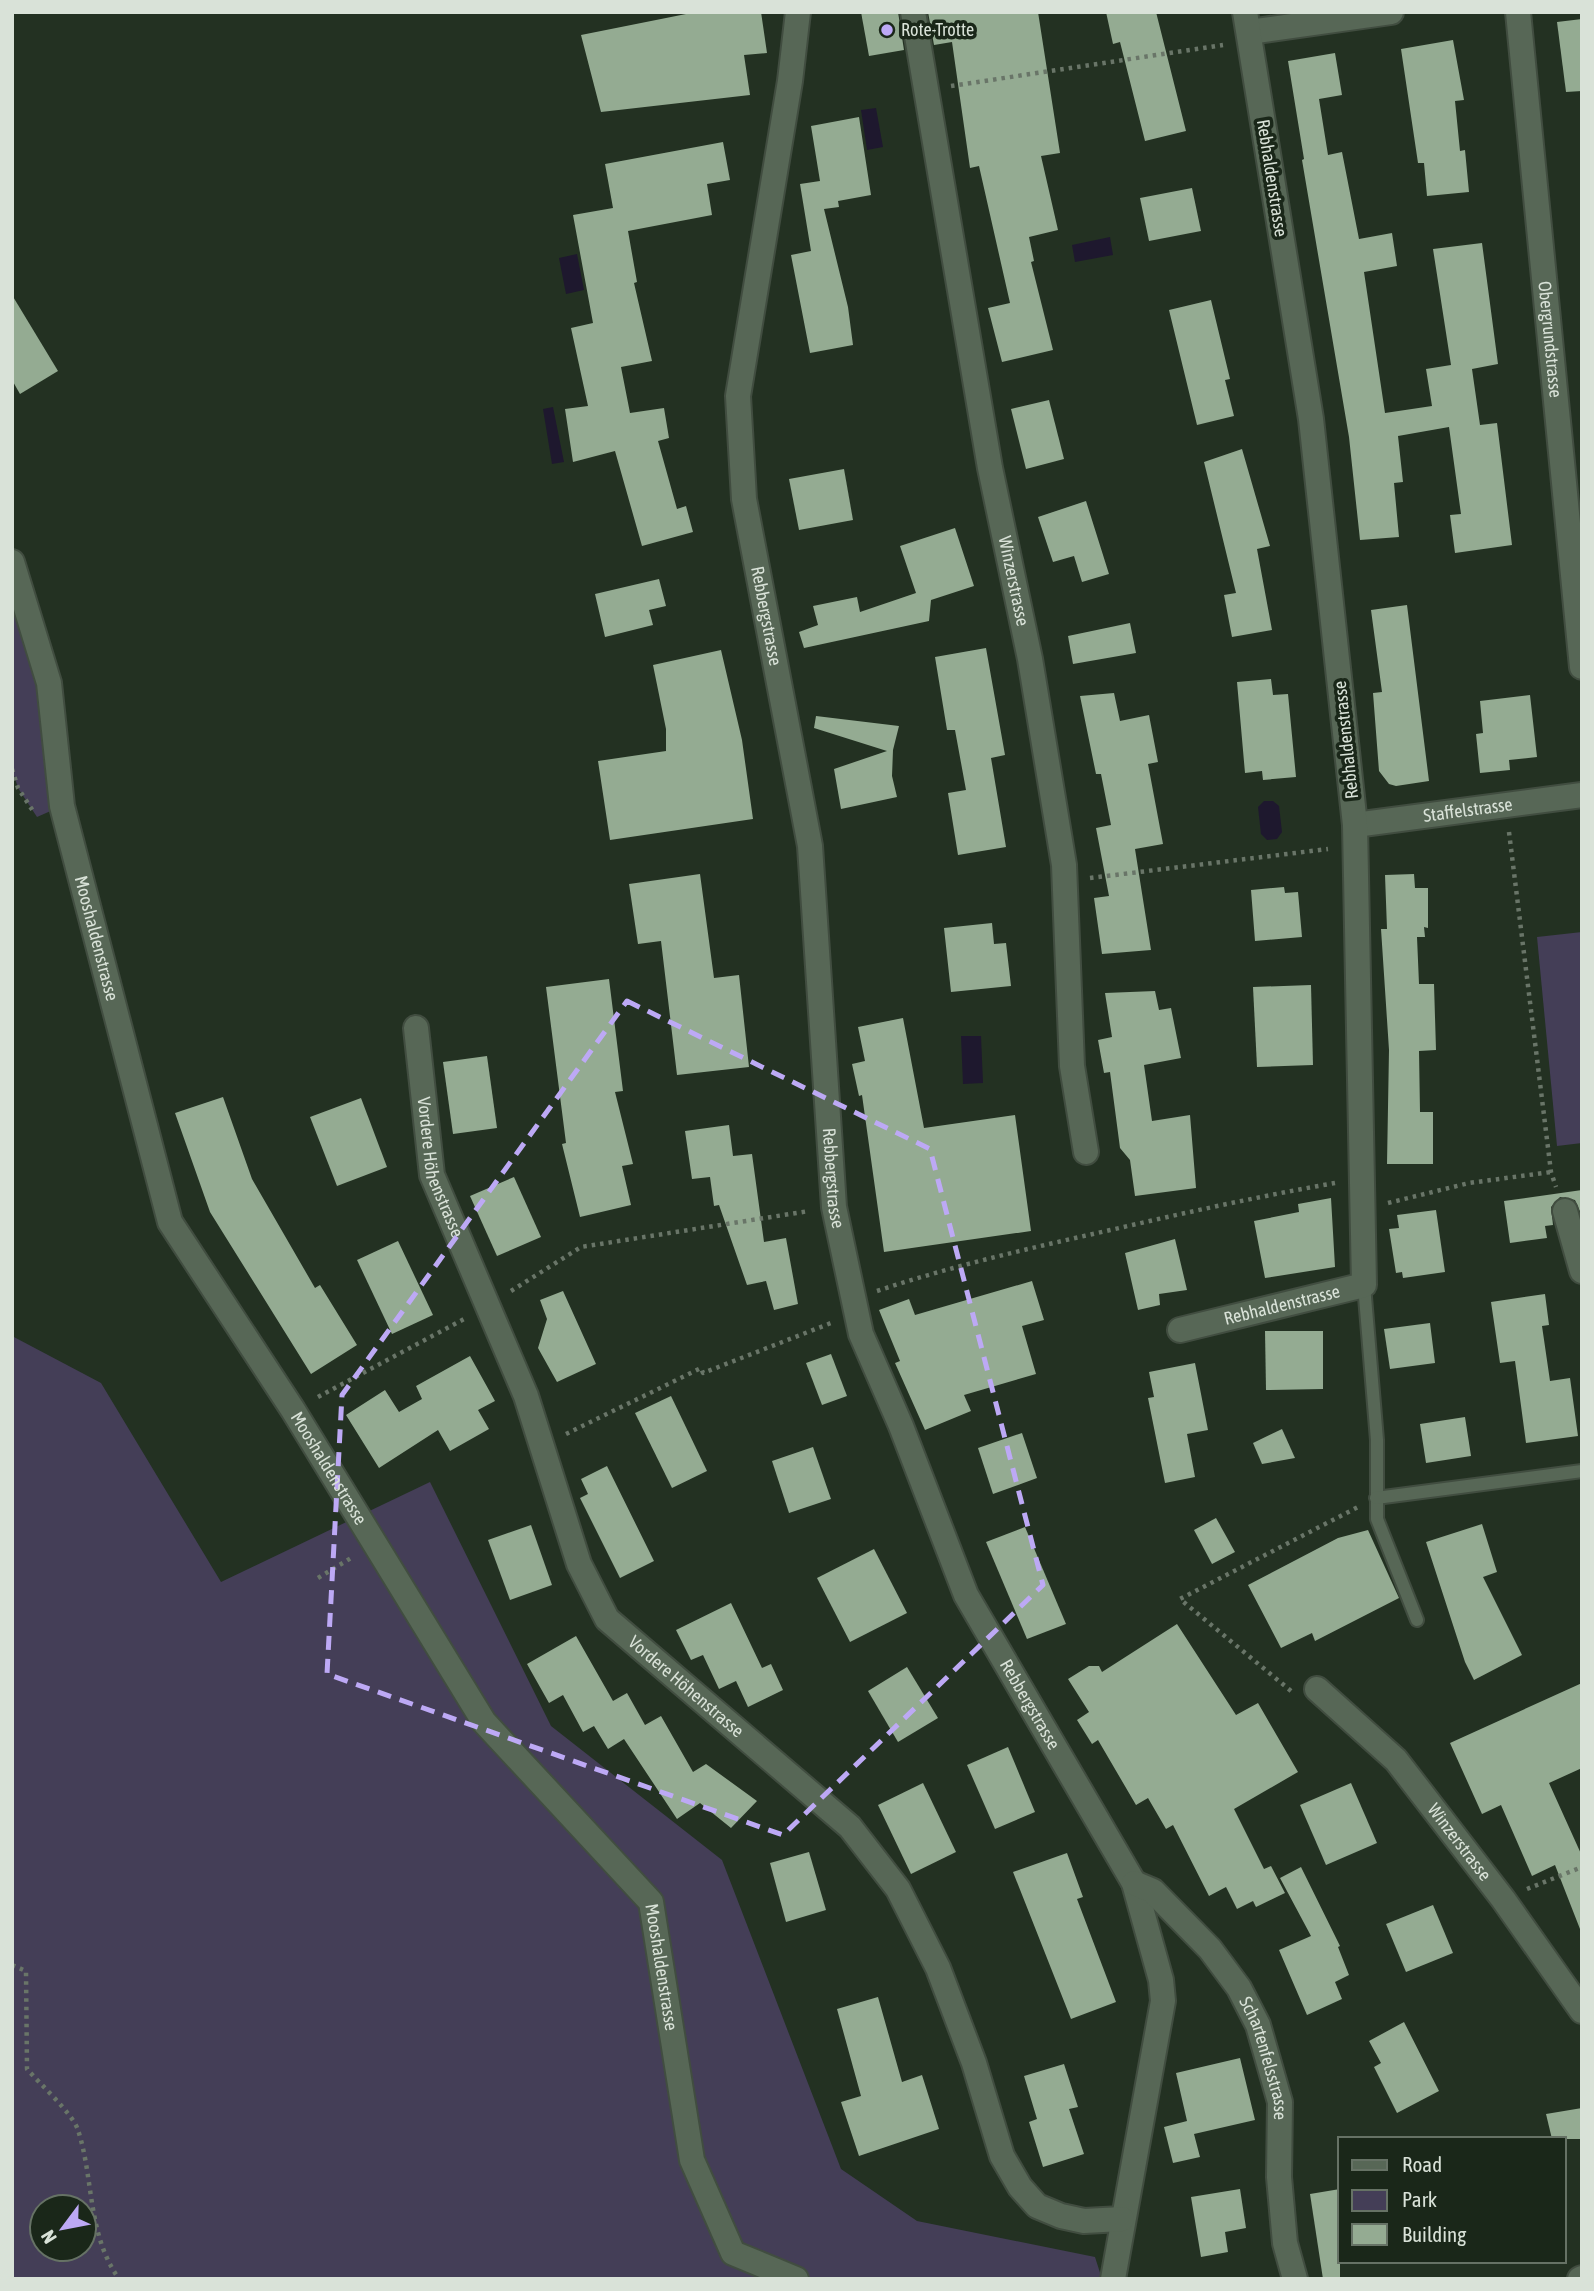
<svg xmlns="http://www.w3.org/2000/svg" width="1594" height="2291" viewBox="0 0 1594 2291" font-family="'Asap Condensed',sans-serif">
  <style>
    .green { fill: #443e57; fill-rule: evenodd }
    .water { fill: #1e182e }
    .building { fill: #94ab92 }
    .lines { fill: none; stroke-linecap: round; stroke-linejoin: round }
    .lane-casing { stroke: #414d40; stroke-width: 16 }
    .street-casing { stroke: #414d40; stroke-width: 28 }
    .path { stroke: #697568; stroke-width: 4.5; stroke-dasharray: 3.5 5; stroke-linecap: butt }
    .lane { stroke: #576756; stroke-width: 12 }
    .street { stroke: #576756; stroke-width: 24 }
    .marked { fill: none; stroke: #bda9f5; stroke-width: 5; stroke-dasharray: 14 9; stroke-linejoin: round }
    .poi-dot { fill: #bda9f5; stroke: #1a2719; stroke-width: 2.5 }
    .labels { text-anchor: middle; stroke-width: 7; stroke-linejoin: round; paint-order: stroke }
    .poi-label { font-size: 18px; fill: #d9e2d8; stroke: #1a2719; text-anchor: start }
    .street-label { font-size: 18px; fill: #d9e2d8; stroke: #1a2719 }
  </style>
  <rect width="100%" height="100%" fill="#233122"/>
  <g class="green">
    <polygon points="12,562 62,806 37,817 18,788 12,769"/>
    <polygon points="1582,932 1582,1143 1557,1146 1537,937"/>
    <path d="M12 1336 101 1383 221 1582 430 1482 551 1726 722 1860 841 2169 917 2221 1095 2257 1102 2279H12ZM42 2207H84V2249H42Z"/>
  </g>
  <g class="water">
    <polygon points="876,108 883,147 867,150 861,110"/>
    <polygon points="1110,237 1113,255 1075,262 1072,245"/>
    <polygon points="577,254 584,290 566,294 559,258"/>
    <polygon points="553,407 564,462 552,464 543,409"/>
    <polygon points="1264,801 1273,801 1279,806 1282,832 1277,839 1267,840 1261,834 1258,807"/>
    <polygon points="961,1036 981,1036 983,1083 963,1084"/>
  </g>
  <g class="building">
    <polygon points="696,12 761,12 767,53 744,55 750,95 601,112 581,35"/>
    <polygon points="861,12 898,12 904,50 869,56"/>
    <polygon points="928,12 1038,12 1060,153 1041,156 1058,230 1029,237 1034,261 1031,262 1053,350 1002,362 988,308 1010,303 979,166 970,168 952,42 934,45"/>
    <polygon points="1106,12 1156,12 1186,131 1145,141 1120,42 1113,44"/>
    <polygon points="1582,19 1582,91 1566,92 1557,22"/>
    <polygon points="1453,40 1464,100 1455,101 1460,151 1465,150 1469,192 1427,196 1424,163 1418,163 1401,49"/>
    <polygon points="1335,53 1342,95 1319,99 1328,155 1342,152 1359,239 1392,233 1397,266 1364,272 1385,413 1432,406 1426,369 1451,365 1433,249 1482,243 1498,364 1472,369 1480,425 1497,423 1512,545 1455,553 1450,515 1461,514 1449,427 1398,436 1403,482 1394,483 1399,537 1360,540 1349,437 1302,160 1304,159 1288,61"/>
    <polygon points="859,117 871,195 838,201 839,207 824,209 848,307 853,345 810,353 791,255 811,251 800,184 820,181 811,126"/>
    <polygon points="723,142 730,180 707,184 712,215 628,231 637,282 634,283 652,361 621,367 630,413 664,408 669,438 658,441 677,509 686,506 693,532 642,546 615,451 573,462 565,409 588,406 571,328 593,323 573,215 613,208 605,164"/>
    <polygon points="1192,188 1201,231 1149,241 1140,198"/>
    <polygon points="12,295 58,371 20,394 12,380"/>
    <polygon points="1211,300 1230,379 1225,380 1234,416 1197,425 1169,310"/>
    <polygon points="1049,400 1064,459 1026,469 1011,409"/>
    <polygon points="1242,449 1270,546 1257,549 1272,630 1232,637 1224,595 1236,593 1204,462"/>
    <polygon points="844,469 853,520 799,530 789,479"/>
    <polygon points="1086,501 1109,574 1082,582 1074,556 1053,562 1038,517"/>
    <polygon points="955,528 974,586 931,600 929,621 804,648 799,632 818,625 813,606 857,597 860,612 916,593 900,546"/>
    <polygon points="659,579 666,606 649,610 653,625 605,637 595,594"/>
    <polygon points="1407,605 1429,781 1396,786 1389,784 1379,771 1373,693 1382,692 1371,610"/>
    <polygon points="1130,623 1136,653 1073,664 1068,636"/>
    <polygon points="986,648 1005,755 991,758 1006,847 958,855 948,793 966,790 955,730 947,730 935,657"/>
    <polygon points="721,650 742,740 753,819 610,840 598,761 666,751 666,729 653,665"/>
    <polygon points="1271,679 1273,695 1288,694 1296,777 1263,780 1262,771 1245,773 1237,682"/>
    <polygon points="1114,693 1120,721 1149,715 1158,762 1148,764 1163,844 1135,849 1151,950 1102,954 1094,898 1109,896 1096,828 1111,825 1101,774 1096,774 1080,696"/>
    <polygon points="1530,695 1537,757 1509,760 1510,770 1480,773 1476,734 1483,733 1480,701"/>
    <polygon points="816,716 899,726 893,750 892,776 897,797 841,809 834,769 887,751 814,728"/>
    <polygon points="700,874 714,978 739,975 749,1067 677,1075 661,941 638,944 629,884"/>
    <polygon points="1414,874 1415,888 1428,888 1428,928 1424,927 1425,937 1417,937 1419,984 1434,984 1436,1050 1419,1051 1420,1112 1433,1112 1433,1164 1387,1164 1389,1050 1381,929 1387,929 1385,875"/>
    <polygon points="1284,887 1285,893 1298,892 1302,937 1255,941 1251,890"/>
    <polygon points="992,923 994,944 1006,943 1011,986 951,992 944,928"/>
    <polygon points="609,979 623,1091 615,1092 633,1164 622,1166 631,1205 580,1217 562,1144 566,1143 546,987"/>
    <polygon points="1311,985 1313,1065 1257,1067 1253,987"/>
    <polygon points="1155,991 1159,1010 1171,1008 1181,1058 1144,1065 1152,1121 1190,1115 1196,1188 1135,1196 1130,1160 1120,1148 1110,1072 1104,1073 1098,1040 1112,1037 1105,993"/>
    <polygon points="903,1018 924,1128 1015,1115 1031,1231 884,1252 862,1095 859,1096 852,1064 865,1061 858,1027"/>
    <polygon points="487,1056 497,1128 453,1134 443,1062"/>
    <polygon points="223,1097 252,1179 315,1288 320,1285 357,1345 311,1374 210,1212 175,1113"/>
    <polygon points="361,1098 387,1167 337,1186 310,1117"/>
    <polygon points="729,1125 733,1156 752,1154 764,1242 786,1238 798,1304 774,1310 766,1281 747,1285 719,1205 714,1206 710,1177 692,1179 685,1131"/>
    <polygon points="514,1177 541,1237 497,1256 470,1196"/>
    <polygon points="1582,1190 1582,1216 1575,1200 1560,1197 1551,1207 1553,1225 1545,1226 1547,1238 1510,1243 1504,1201"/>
    <polygon points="1331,1198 1335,1267 1265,1278 1254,1221 1299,1212 1298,1204"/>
    <polygon points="1436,1210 1445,1272 1403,1278 1402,1272 1396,1273 1389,1229 1399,1228 1397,1215"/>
    <polygon points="1175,1239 1187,1290 1159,1294 1160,1305 1138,1310 1125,1253"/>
    <polygon points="398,1241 433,1315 392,1334 357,1260"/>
    <polygon points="1032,1281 1044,1320 1022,1326 1036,1374 964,1395 971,1411 925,1430 895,1363 900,1361 879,1310 909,1299 915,1315"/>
    <polygon points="563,1291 596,1364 557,1382 538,1348 547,1319 540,1300"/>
    <polygon points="1545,1294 1549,1325 1542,1326 1550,1381 1570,1378 1578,1436 1526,1443 1515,1361 1500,1363 1491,1302"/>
    <polygon points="1430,1323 1435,1363 1390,1369 1384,1329"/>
    <polygon points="1265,1331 1323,1331 1323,1389 1266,1390"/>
    <polygon points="831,1354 847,1396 822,1405 806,1363"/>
    <polygon points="470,1356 495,1401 478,1410 489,1429 450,1451 438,1430 379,1468 346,1415 385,1390 399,1412 422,1399 416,1386"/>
    <polygon points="1195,1363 1208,1430 1187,1434 1195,1477 1165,1483 1148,1398 1154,1397 1149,1372"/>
    <polygon points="671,1396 707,1471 672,1488 635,1413"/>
    <polygon points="1465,1417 1471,1456 1426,1463 1420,1424"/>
    <polygon points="1282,1429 1295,1458 1262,1464 1253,1443"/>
    <polygon points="1022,1433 1037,1478 993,1494 978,1448"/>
    <polygon points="813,1447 831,1499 789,1513 772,1461"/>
    <polygon points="607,1466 654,1561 620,1578 580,1498 588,1494 581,1479"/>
    <polygon points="1216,1518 1235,1552 1212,1564 1194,1530"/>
    <polygon points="1482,1524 1497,1572 1483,1577 1522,1655 1474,1680 1465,1662 1426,1542"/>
    <polygon points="531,1525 552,1585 510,1600 488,1540"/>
    <polygon points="1025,1527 1066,1624 1027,1639 986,1542"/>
    <polygon points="1368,1530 1399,1598 1315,1641 1312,1633 1281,1648 1248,1585 1338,1538"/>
    <polygon points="874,1549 907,1613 850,1642 817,1578"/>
    <polygon points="731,1603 762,1668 771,1664 783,1690 748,1707 736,1681 719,1689 703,1655 691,1660 676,1630"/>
    <polygon points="1177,1624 1236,1715 1258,1703 1298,1772 1234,1809 1264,1869 1271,1866 1285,1893 1256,1907 1253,1901 1237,1909 1226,1887 1209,1896 1173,1825 1166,1829 1148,1798 1136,1805 1098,1740 1092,1744 1077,1720 1089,1712 1068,1679 1089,1666 1099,1666 1102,1672"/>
    <polygon points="576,1636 613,1701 627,1693 645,1725 661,1716 693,1772 706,1764 757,1801 731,1828 700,1803 677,1819 624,1739 608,1749 594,1726 583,1732 563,1695 549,1703 527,1664"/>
    <polygon points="907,1667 938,1718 898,1742 868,1691"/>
    <polygon points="1582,1683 1582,1768 1549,1783 1582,1856 1580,1929 1555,1865 1532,1876 1501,1805 1482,1814 1450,1743"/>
    <polygon points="1008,1747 1035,1812 995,1829 967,1765"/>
    <polygon points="923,1783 956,1852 911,1874 878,1805"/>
    <polygon points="1351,1783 1377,1843 1326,1865 1300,1805"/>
    <polygon points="809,1852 826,1910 786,1922 770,1863"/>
    <polygon points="1067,1853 1083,1897 1077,1899 1116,2002 1071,2019 1013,1872"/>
    <polygon points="1301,1867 1340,1946 1338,1947 1349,1975 1335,1982 1342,1999 1307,2015 1279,1950 1311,1936 1280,1878"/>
    <polygon points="1433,1905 1453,1953 1406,1972 1386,1924"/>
    <polygon points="878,1997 902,2082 922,2075 939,2129 859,2156 841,2102 861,2096 837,2009"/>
    <polygon points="1404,2022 1439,2091 1397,2113 1374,2067 1381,2063 1369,2041"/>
    <polygon points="1240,2058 1255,2120 1194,2134 1200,2157 1173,2163 1164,2127 1187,2121 1176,2073"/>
    <polygon points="1064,2064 1078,2107 1069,2109 1084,2154 1043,2167 1029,2122 1037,2119 1024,2076"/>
    <polygon points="1582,2108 1582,2139 1552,2139 1546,2114"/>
    <polygon points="1240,2189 1246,2228 1225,2232 1228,2252 1201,2257 1191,2197"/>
    <polygon points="1340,2189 1340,2279 1323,2279 1310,2194"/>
  </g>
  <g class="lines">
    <defs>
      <g id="lane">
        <polyline points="1364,1285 1377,1440 1377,1519 1417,1620"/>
        <polyline points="1376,1498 1582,1471"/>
      </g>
      <g id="street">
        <path id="s1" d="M798 12 790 81 738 396 744 499 810 846 834 1207 861 1334 901 1426 966 1595 1134 1883 1161 1980 1163 2001 1113 2279"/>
        <path id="s2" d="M913 12 990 468 1030 659 1064 865 1072 1066 1086 1152"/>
        <path id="s3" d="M1518 12 1582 667"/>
        <polyline points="1249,32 1391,12"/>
        <path id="s4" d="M12 562 49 683 62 806 170 1222 293 1410 484 1722 651 1902 692 2160 733 2253 796 2279"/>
        <path id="s5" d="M1355 825 1582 795"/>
        <path id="s6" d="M416 1028 432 1175 526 1396 579 1564 607 1619 850 1827 898 1889 938 1968 974 2063 1002 2156 1020 2187 1037 2206 1061 2216 1084 2221 1122 2219"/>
        <polyline points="1565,1211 1582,1271"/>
        <path id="s7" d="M1180 1330 1364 1285 1355 825 1311 419 1245 12"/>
        <path id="s8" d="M1317 1689 1396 1760 1503 1899 1582 2011"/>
        <path id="s9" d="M1134 1883 1153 1891 1210 1949 1239 1988 1258 2025 1280 2102 1279 2177 1285 2243 1295 2279"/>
        <polyline points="1580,2279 1582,2278"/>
      </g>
    </defs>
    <use href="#lane" class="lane-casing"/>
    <use href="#street" class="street-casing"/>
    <g class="path">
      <polyline points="951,86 1223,45"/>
      <polyline points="12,769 18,788 33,811"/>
      <polyline points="1509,832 1551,1172 1556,1187"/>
      <polyline points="1090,878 1328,849"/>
      <polyline points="1388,1203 1469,1183 1551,1172"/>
      <polyline points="511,1291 581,1247 809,1211"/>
      <path d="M877 1291C955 1265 1035 1247 1115 1229 1188 1212 1261 1196 1335 1183"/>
      <polyline points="318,1397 464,1319"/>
      <polyline points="566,1434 701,1368 703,1373 831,1323"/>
      <polyline points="318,1578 351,1558"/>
      <polyline points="1291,1691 1180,1599 1358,1507"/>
      <polyline points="1527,1889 1582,1867"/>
      <path d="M12 1965 26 1971 27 2069C39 2083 73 2114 78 2130 94 2179 87 2234 119 2279"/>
    </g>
    <use href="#lane" class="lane"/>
    <use href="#street" class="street"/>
  </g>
  <path class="marked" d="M627 1001 930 1149 1043 1585 783 1835 327 1674 342 1395Z"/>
  <circle class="poi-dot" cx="887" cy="30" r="7"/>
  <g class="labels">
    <g class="poi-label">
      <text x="901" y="36">Rote-Trotte</text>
    </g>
    <g class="street-label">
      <text transform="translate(1272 178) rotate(81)" y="6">Rebhaldenstrasse</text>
      <text dy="6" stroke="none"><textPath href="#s3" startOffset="329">Obergrundstrasse</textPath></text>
      <text dy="6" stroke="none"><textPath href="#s2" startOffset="578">Winzerstrasse</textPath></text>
      <text dy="6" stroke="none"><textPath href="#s1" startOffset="611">Rebbergstrasse</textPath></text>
      <text transform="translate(1346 740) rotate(-96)" y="6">Rebhaldenstrasse</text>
      <text dy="6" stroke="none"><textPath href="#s5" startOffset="114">Staffelstrasse</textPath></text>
      <text dy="6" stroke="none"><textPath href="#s4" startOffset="387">Mooshaldenstrasse</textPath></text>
      <text dy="6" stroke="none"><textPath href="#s6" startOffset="142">Vordere Höhenstrasse</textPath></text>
      <text dy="6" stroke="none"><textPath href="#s1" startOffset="1178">Rebbergstrasse</textPath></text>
      <text dy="6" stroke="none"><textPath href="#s7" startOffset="105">Rebhaldenstrasse</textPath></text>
      <text dy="6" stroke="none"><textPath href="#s4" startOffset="973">Mooshaldenstrasse</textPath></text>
      <text dy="6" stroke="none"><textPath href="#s6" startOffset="730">Vordere Höhenstrasse</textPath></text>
      <text dy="6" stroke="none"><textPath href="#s1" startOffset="1745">Rebbergstrasse</textPath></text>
      <text dy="6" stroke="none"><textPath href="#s8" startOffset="210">Winzerstrasse</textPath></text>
      <text dy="6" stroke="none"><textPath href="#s4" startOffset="1582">Mooshaldenstrasse</textPath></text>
      <text dy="6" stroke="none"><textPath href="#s9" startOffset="226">Schartenfelsstrasse</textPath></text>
    </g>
  </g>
  <rect width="1594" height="2291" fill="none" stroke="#d9e2d8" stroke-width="28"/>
  <rect x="1338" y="2137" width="228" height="126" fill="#1a2719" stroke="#667265" stroke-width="2"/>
  <rect x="1352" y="2160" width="35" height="10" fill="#576756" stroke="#667265" stroke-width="2"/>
  <text x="1402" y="2172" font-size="21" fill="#d9e2d8">Road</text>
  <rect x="1352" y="2190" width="35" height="21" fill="#443e57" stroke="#667265" stroke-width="2"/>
  <text x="1402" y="2207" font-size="21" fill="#d9e2d8">Park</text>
  <rect x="1352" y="2224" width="35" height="21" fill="#94ab92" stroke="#667265" stroke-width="2"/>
  <text x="1402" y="2242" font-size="21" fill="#d9e2d8">Building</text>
  <g transform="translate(63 2228) rotate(238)"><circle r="33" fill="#1a2719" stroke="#667265" stroke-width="2"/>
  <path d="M0-5L12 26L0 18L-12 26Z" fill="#bda9f5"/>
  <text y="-10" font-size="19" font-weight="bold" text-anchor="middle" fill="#d9e2d8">N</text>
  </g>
</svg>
